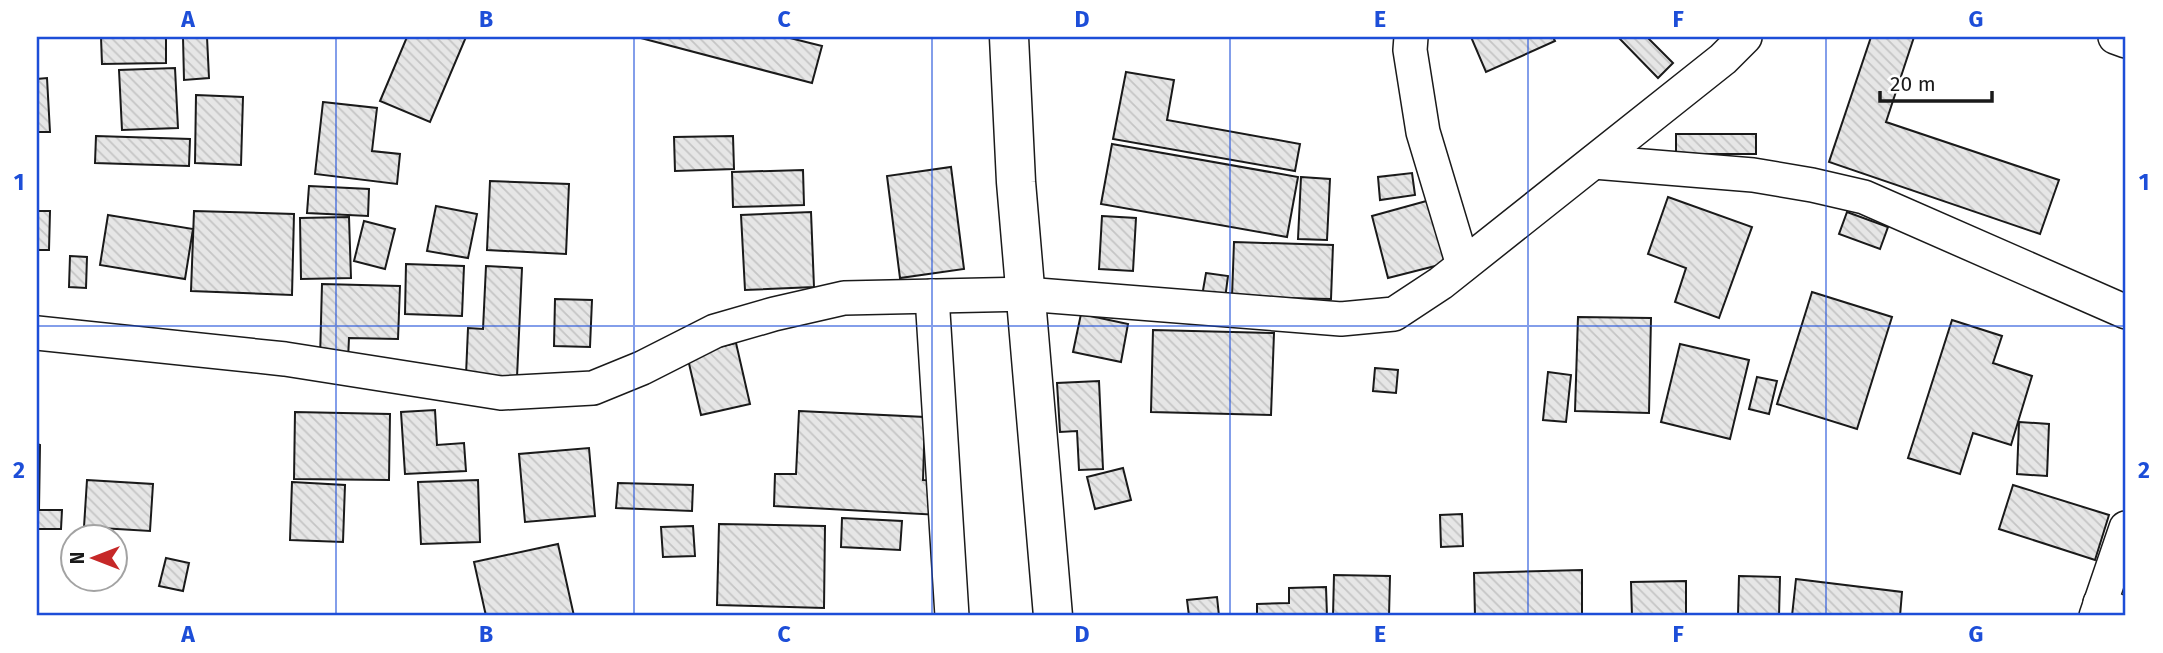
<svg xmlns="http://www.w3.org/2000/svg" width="2163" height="653" viewBox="0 0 2163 653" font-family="'Fira Sans',sans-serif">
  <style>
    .building { fill: url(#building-back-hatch); stroke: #1a1a1a; stroke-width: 2 }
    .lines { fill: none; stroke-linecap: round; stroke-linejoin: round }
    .street-casing { stroke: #1a1a1a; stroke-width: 36 }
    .primary-casing { stroke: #1a1a1a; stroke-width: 41 }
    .street { stroke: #fff; stroke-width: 33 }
    .primary { stroke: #fff; stroke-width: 38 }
    .grid { fill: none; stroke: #1d4ed8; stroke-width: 2; stroke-opacity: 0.55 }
    .neatline { fill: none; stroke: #1d4ed8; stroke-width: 2.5 }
    .grid-label { font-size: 23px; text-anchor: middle; font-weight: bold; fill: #1d4ed8 }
  </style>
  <defs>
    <pattern id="building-back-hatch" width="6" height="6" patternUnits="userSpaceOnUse" patternTransform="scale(1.75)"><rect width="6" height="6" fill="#e6e6e6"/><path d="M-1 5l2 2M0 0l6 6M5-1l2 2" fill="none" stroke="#c5c5c5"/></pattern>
  </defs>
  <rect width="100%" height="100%" fill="#fff"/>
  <g class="building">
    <polygon points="101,37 166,37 166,63 102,64"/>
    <polygon points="183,37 207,37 209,78 184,80"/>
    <polygon points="407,37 466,37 430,122 380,101"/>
    <polygon points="637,37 786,37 822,46 812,83"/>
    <polygon points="1471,37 1553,37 1555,41 1486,72"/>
    <polygon points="1618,37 1647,37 1673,63 1658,78"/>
    <polygon points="1871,37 1914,37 1886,122 2059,180 2040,234 1829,162"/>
    <polygon points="175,68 178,128 122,130 119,70"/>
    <polygon points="1126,72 1174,80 1167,120 1300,144 1295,171 1113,139"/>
    <polygon points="47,78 50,132 37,132 37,79"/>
    <polygon points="196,95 243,97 241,165 195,163"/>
    <polygon points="323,102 377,108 372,151 400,154 397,184 315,174"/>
    <rect x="1676" y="134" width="80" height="20"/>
    <polygon points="96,136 190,139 189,166 95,163"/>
    <polygon points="733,136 734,169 675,171 674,137"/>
    <polygon points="1112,144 1298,177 1287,237 1101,204"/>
    <polygon points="951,167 964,269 900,278 887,176"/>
    <polygon points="803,170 804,205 733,207 732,172"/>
    <polygon points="1412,173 1415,195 1380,200 1378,177"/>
    <polygon points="1301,177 1330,179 1327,240 1298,239"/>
    <polygon points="490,181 569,184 566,254 487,250"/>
    <polygon points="309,186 369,189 368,216 307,213"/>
    <polygon points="1668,197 1752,227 1719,318 1675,302 1686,268 1648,254"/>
    <polygon points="1430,200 1447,263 1388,278 1372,216"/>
    <polygon points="436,206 477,214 468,258 427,251"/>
    <polygon points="37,211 50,211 49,250 37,250"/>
    <polygon points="194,211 294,214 292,295 191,291"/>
    <polygon points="811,212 814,287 745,290 741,215"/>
    <polygon points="1847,212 1888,227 1880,249 1839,234"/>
    <polygon points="108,215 193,229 185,279 100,265"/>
    <polygon points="1102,216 1136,218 1133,271 1099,269"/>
    <polygon points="349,217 351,278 301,279 300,218"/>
    <polygon points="364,221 395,229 385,269 354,261"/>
    <polygon points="1234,242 1333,245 1331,299 1232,297"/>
    <polygon points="70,256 87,257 86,288 69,287"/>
    <polygon points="406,264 464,266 462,316 405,314"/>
    <polygon points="486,266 522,268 517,377 466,375 468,328 483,329"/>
    <polygon points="1206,273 1228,276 1225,299 1202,296"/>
    <polygon points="322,284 400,286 398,339 349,338 348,360 320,359"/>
    <polygon points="1812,292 1892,317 1857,429 1777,404"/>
    <polygon points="555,299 592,300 590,347 554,346"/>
    <polygon points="1081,314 1128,324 1121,362 1073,352"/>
    <polygon points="1578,317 1651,318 1649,413 1575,411"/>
    <polygon points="1952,320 2002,336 1993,363 2032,376 2011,445 1973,433 1960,474 1908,458"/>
    <polygon points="1153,330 1274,333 1271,415 1151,412"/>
    <polygon points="736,343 750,404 701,415 687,355"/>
    <polygon points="1680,344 1749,360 1730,439 1661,422"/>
    <polygon points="1375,368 1398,370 1396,393 1373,391"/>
    <polygon points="1548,372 1571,375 1566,422 1543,420"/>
    <polygon points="1757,377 1777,381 1769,414 1749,409"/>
    <polygon points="1099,381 1103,469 1079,470 1077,431 1060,432 1057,383"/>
    <polygon points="435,410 437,445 464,443 466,471 405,474 401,412"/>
    <polygon points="799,411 925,417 923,480 942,481 940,515 774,506 775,474 796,474"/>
    <polygon points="295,412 390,414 389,480 294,479"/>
    <polygon points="2019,422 2049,424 2047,476 2017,474"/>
    <polygon points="37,444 40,445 39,510 62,510 61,529 37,529"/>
    <polygon points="589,448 595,516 525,522 519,454"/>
    <polygon points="1123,468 1131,500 1095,509 1087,477"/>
    <polygon points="87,480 153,484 150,531 84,527"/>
    <polygon points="478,480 480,542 421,544 418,482"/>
    <polygon points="292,482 345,485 343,542 290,540"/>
    <polygon points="618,483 693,485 692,511 616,508"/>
    <polygon points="2013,485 2109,515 2095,560 1999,529"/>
    <polygon points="1462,514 1463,546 1441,547 1440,515"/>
    <polygon points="842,518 902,521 900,550 841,547"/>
    <polygon points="719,524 825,526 824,608 717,605"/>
    <polygon points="693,526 695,556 663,557 661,527"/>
    <polygon points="558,544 574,616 486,616 474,562"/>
    <polygon points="166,558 189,563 183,591 159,586"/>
    <polygon points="1582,570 1582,616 1475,616 1474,573"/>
    <polygon points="1334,575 1390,576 1389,616 1333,616"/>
    <polygon points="1739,576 1780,577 1779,616 1738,616"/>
    <polygon points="1796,579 1902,592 1900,616 1792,616"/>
    <polygon points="1686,581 1686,616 1632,616 1631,582"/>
    <polygon points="1326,587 1327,616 1257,616 1257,604 1289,603 1289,588"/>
    <polygon points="1217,597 1219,616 1189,616 1187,600"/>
  </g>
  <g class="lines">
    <defs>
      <g id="street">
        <polyline points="1411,37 1410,50 1423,132 1463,265"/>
        <polyline points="2115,37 2126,41"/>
        <polyline points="1594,162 1753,175 1812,185 1864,197 2126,312"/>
        <polyline points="932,296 952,616"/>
        <polyline points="37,333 285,359 501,393 593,388 642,368 715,331 774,314 844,298 1025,294 1341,319 1394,314 1441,283 1723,59 1745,37"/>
        <polyline points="2100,603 2126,615"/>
        <polyline points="2096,616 2126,528"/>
      </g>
      <polyline id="primary" points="1009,37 1016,182 1053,616"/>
    </defs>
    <use href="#street" class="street-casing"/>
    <use href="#primary" class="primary-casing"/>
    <use href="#street" class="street"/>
    <use href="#primary" class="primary"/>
  </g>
  <path class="grid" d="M336 37V616M634 37V616M932 37V616M1230 37V616M1528 37V616M1826 37V616M37 326H2126"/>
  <rect width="2163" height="653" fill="none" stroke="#ffffff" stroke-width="77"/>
  <g transform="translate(94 558) rotate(270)"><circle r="33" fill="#ffffff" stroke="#a3a3a3" stroke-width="2"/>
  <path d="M0-5L12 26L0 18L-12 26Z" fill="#c62828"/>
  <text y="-10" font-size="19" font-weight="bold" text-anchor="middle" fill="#1a1a1a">N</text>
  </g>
  <path d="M1880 91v10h112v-10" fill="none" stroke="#1a1a1a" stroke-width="3.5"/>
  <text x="1890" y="91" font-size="21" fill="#1a1a1a" stroke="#ffffff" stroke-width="5" paint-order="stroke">20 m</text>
  <rect x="38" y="38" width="2086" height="576" class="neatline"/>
  <g class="grid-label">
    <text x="188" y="27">A</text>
    <text x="486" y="27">B</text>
    <text x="784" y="27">C</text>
    <text x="1082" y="27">D</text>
    <text x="1380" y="27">E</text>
    <text x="1678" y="27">F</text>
    <text x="1976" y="27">G</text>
    <text x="19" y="190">1</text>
    <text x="2144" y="190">1</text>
    <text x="19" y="478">2</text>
    <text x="2144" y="478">2</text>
    <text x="188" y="642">A</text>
    <text x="486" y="642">B</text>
    <text x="784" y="642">C</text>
    <text x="1082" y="642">D</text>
    <text x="1380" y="642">E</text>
    <text x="1678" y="642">F</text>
    <text x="1976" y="642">G</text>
  </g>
</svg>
